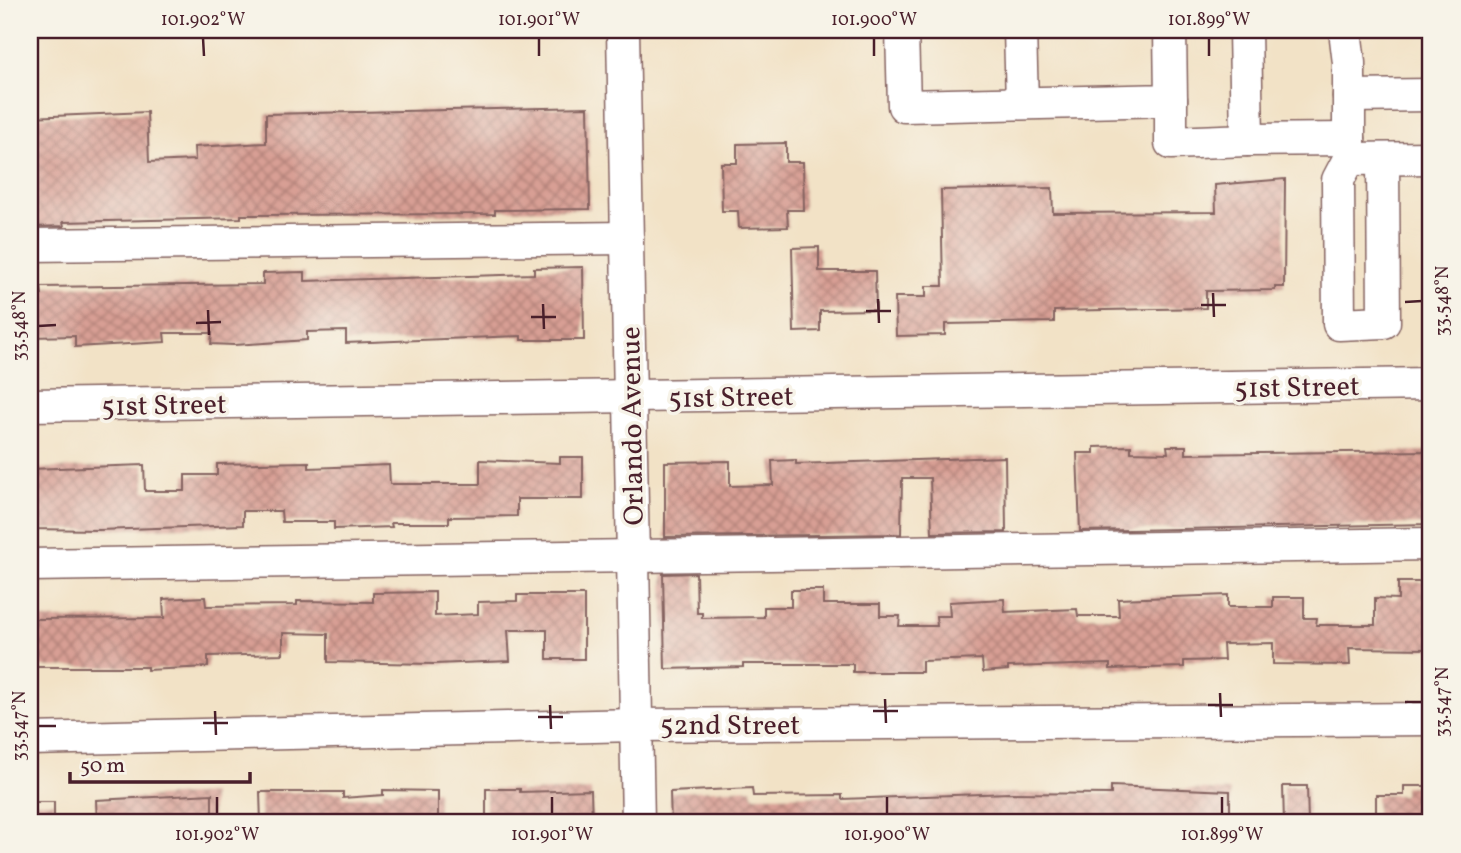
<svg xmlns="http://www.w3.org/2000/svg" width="1461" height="853" viewBox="0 0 1461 853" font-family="Vollkorn,serif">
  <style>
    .building { fill: url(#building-cross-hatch) }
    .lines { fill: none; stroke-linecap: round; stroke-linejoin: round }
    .minor-casing { stroke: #856361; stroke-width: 35 }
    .minor { stroke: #fff; stroke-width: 32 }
    .ticks { fill: none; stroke: #4a1f2b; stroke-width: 2.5 }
    .labels { text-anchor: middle; stroke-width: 7; stroke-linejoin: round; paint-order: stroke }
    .street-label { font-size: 28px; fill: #4a1f2b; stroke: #f7f3e8 }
    .neatline { fill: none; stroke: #4a1f2b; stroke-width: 2.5 }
    .ticks-label { font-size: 18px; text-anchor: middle; fill: #4a1f2b }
  </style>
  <defs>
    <pattern id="building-cross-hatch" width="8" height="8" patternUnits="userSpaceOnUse" patternTransform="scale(1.75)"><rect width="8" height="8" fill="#d89f94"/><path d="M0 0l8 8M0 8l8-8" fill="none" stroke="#b18179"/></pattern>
  </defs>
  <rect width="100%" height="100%" fill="#f7f3e8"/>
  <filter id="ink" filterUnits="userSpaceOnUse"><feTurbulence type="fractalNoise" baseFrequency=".0143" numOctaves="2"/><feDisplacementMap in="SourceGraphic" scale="14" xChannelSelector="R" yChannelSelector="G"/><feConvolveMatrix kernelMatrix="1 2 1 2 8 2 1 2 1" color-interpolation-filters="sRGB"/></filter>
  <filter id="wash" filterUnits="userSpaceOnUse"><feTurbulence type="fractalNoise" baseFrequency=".00686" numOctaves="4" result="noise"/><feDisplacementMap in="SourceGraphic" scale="28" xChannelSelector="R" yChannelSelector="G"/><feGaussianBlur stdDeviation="1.57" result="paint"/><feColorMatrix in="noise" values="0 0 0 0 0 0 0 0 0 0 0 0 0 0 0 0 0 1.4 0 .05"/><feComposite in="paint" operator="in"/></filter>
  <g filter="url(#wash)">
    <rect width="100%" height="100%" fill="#f2e2c6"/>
    <g id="blocks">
      <g class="building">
        <polygon points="588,107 590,209 495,210 495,214 241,215 241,218 63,222 64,226 30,227 30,117 147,112 149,162 195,160 194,147 266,143 266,114"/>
        <polygon points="786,143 786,162 803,162 804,210 787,210 788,227 739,228 738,211 722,211 721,163 737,163 737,144"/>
        <polygon points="1285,179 1284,287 1275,287 1275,290 1206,291 1206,308 1054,311 1054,322 945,324 945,335 896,336 895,297 926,297 926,286 943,286 941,190 1052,188 1053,213 1216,212 1215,185"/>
        <polygon points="819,247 819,271 875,271 876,310 820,311 820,331 794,332 792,248"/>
        <polygon points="583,267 584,340 521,340 521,336 346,343 346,331 307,332 307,340 234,345 211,344 212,333 164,333 165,342 75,347 75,336 30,337 30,295 42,295 41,287 263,284 263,273 305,272 305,281 534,274 534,268"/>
        <polygon points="1131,446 1131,452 1168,453 1167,446 1186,446 1186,454 1429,451 1430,524 1080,531 1077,453 1094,453 1094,447"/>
        <polygon points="560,457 583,457 583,499 517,499 517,516 449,517 449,523 391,523 392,527 334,529 334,522 282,522 281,511 243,511 243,525 99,530 30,529 30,469 144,465 145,491 185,491 185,475 217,475 217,464 309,462 309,468 389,465 390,484 480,484 480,460 560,463"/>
        <polygon points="1005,457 1006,532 932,533 930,478 902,478 901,534 665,537 665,462 730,461 730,486 773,485 772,461 796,460 796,464"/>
        <polygon points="696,573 697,613 702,613 702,618 764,617 764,607 791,607 791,590 823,590 823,604 880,604 880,616 900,616 899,626 937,626 936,616 950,616 949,602 1004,599 1005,612 1077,609 1078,616 1119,616 1118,599 1228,595 1228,607 1273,607 1273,597 1304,597 1304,618 1317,618 1316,625 1375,625 1375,598 1398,599 1398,582 1428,582 1427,599 1431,599 1431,649 1349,648 1350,665 1273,664 1273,643 1223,644 1224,660 1184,661 1184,667 1110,669 1110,664 1008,667 1008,670 983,672 982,659 922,661 922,672 853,672 853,664 743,664 743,667 665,669 663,574"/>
        <polygon points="435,592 435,616 478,614 478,602 517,601 517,595 584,595 584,659 547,659 547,630 508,630 510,661 434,664 328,662 328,634 283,633 283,654 208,656 208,667 147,670 147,667 30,667 30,619 164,618 163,599 205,597 206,606 297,605 297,601 373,602 373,593"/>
        <polygon points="1111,786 1230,791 1230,823 671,823 670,792 752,788 753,796 842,795 842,799 1010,793 1111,794"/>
        <polygon points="1283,786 1307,786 1308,823 1284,823"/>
        <polygon points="1404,786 1431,786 1431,823 1376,823 1376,795 1404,795"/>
        <polygon points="486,789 520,789 520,792 591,790 592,823 486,823"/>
        <polygon points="383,790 438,791 438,823 261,823 260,792 343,792 343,798 383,795"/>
        <polygon points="212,794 212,823 97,823 96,800"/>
        <rect x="30" y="802" width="24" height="21"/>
      </g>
    </g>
  </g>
  <g filter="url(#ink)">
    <use href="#blocks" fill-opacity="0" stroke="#856361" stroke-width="2"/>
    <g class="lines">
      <defs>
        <g id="minor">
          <polyline points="623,30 638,823"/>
          <polyline points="902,30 904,106 1171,100 1170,30"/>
          <polyline points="1020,30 1022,103"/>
          <polyline points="1345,30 1349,63 1349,159 1431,158"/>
          <polyline points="1349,96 1431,95"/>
          <polyline points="1171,100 1171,143 1247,140 1245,30"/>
          <polyline points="1247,140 1349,139"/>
          <polyline points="1349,159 1338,180 1339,324 1384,322 1383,159"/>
          <polyline points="30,245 627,238"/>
          <polyline points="30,405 1431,384"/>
          <polyline points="30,565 1431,544"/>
          <polyline points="30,739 636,725 1431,719"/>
        </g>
      </defs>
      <use href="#minor" class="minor-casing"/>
      <use href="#minor" class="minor"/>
    </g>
  </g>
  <path class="ticks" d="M203 38 204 56M539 38V56M874 38V56M1209 38V56M1213 293 1214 317M878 299 879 323M1405 302 1422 301M543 304 544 329M1201 305H1226M208 310 209 335M866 311H891M531 317H556M196 323 221 322M38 326 56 325M1220 693 1221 717M885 699 886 723M1405 702H1422M550 705 551 729M1208 705H1233M215 711 216 735M873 711H898M538 717H563M203 723H228M38 726H56M217 797V814M552 797V814M887 797V814M1222 797V814"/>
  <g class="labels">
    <g class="street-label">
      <text transform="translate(1297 386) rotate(-1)" y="10">51st Street</text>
      <text transform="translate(731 396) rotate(-1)" y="10">51st Street</text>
      <text transform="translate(164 404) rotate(-1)" y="10">51st Street</text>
      <text transform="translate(631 426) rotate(-91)" y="10">Orlando Avenue</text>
      <text x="730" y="734">52nd Street</text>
    </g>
  </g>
  <rect width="1461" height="853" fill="none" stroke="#f7f3e8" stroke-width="77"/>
  <path d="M70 772v10h180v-10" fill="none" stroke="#4a1f2b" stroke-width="3.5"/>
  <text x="80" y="772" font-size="21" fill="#4a1f2b" stroke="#f7f3e8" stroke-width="5" paint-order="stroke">50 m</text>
  <rect x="38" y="38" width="1384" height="776" class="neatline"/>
  <g class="ticks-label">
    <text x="203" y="25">101.902°W</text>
    <text x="539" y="25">101.901°W</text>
    <text x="874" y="25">101.900°W</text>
    <text x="1209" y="25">101.899°W</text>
    <text transform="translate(1442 301) rotate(-90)" y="6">33.548°N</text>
    <text transform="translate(19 326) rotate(-90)" y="6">33.548°N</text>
    <text transform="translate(1442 702) rotate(-90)" y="6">33.547°N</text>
    <text transform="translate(19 726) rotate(-90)" y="6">33.547°N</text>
    <text x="217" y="840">101.902°W</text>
    <text x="552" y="840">101.901°W</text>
    <text x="887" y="840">101.900°W</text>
    <text x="1222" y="840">101.899°W</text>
  </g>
</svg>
